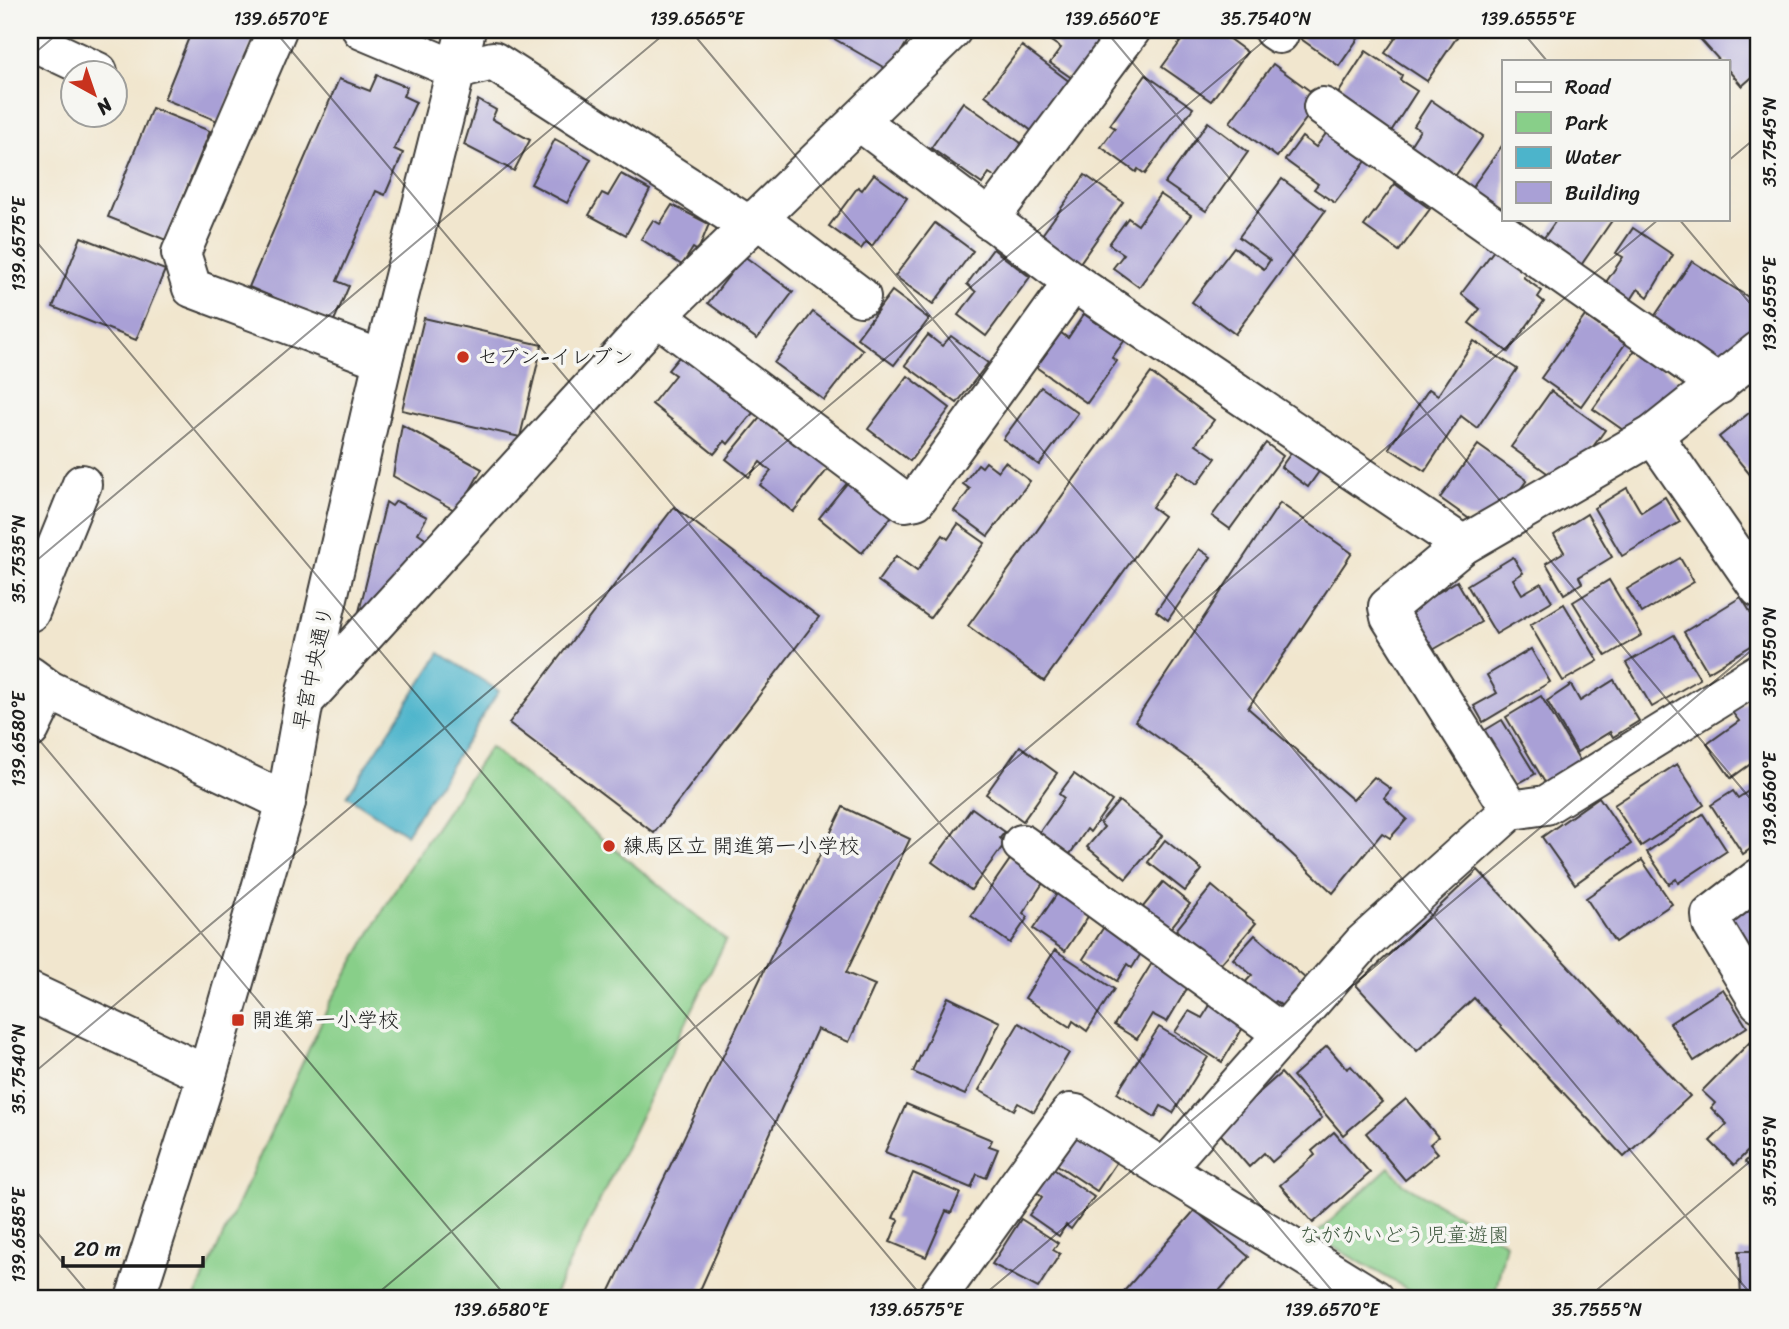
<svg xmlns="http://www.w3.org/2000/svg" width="1789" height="1329" viewBox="0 0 1789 1329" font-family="Sriracha,'Klee One',sans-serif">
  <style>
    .green { fill: #88cf89; stroke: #527652; stroke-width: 2 }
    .water { fill: #4cb4cb; stroke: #346874; stroke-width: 2 }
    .building { fill: #a9a0d6 }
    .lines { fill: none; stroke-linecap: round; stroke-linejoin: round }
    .minor-casing { stroke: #3c3a37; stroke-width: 42 }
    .minor { stroke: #fff; stroke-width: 38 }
    .ticks { fill: none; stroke: #1c1c1c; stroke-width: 2; stroke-opacity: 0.45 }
    .poi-dot { fill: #c8321e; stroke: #f6f6f2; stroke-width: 2.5 }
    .labels { text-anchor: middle; stroke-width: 7; stroke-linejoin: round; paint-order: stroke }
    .poi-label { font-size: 21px; fill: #1c1c1c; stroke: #f6f6f2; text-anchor: start }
    .street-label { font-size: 21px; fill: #1c1c1c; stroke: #f6f6f2 }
    .park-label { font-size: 21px; fill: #425b42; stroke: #f6f6f2 }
    .neatline { fill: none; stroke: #1c1c1c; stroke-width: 2.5 }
    .ticks-label { font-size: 18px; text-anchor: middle; fill: #1c1c1c }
  </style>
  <rect width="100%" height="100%" fill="#f6f6f2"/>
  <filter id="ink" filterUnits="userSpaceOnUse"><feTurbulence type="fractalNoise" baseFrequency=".0143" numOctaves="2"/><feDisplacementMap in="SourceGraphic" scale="14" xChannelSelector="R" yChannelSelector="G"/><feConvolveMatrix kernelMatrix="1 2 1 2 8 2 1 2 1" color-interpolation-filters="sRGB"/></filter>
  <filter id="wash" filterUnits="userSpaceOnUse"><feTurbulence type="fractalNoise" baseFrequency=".00686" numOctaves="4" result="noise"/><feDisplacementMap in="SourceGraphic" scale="28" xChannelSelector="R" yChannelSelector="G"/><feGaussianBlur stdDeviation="1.57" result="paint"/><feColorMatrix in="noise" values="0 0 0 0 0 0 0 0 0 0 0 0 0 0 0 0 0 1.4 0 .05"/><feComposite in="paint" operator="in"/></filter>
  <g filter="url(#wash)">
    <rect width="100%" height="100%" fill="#f1e6ce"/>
    <g class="green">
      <polygon points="490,747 726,940 552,1299 194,1299 330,1003 403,876"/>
      <polygon points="1389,1167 1404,1184 1506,1243 1494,1299 1425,1299 1314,1236"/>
    </g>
    <polygon class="water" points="440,653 499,691 406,834 347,796"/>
    <g id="blocks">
      <g class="building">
        <polygon points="192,30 257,30 220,122 164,99"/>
        <polygon points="819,30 914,30 890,71"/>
        <polygon points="1050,30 1092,30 1108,41 1079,83 1050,63 1061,48 1045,37"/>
        <polygon points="1189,30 1217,30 1247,52 1211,101 1162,67"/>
        <polygon points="1307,30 1364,30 1339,66 1301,39"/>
        <polygon points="1401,30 1446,30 1457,37 1427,81 1385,53"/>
        <polygon points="1692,30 1759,30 1759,71 1742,86 1728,70 1728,61 1720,61"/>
        <polygon points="1022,46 1074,85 1037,135 985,95"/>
        <polygon points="1366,51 1402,75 1400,80 1417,91 1388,136 1334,100"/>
        <polygon points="1273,64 1321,99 1277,157 1230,122"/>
        <polygon points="377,75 407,87 403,96 416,102 394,149 403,153 385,195 376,191 337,281 349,286 333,323 249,287 339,79 370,91"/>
        <polygon points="1146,75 1193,108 1145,174 1138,169 1136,172 1101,147 1115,128 1110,125"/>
        <polygon points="478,100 496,110 492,119 530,140 514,171 464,145"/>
        <polygon points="1431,100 1483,136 1453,179 1408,149 1420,130 1414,126"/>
        <polygon points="963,102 1021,143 997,178 989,173 982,184 931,148"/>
        <polygon points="152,108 210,131 166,240 108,217"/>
        <polygon points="1208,122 1248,152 1206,211 1165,183"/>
        <polygon points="1333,124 1372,153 1335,203 1314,189 1318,184 1285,160 1302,137 1316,147"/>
        <polygon points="555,139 591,159 567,203 531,184"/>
        <polygon points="1504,143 1504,217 1468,193"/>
        <polygon points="621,174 650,190 626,235 589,215 602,193 608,196"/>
        <polygon points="874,174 907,198 872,246 866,242 861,249 829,226 858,187 862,190"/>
        <polygon points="1085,175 1123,202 1077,267 1039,239"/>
        <polygon points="1282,179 1325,211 1235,334 1192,302 1234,247 1264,269 1270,260 1239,237"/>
        <polygon points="1395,184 1430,209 1399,251 1364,226"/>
        <polygon points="1160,194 1191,215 1139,287 1113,268 1124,254 1109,244 1128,218 1138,225"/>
        <polygon points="672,205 709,224 698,251 693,248 682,265 641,239 653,220 660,224"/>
        <polygon points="1557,219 1613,219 1577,271 1539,245"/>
        <polygon points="935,223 973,251 933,304 895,276"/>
        <polygon points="1633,228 1673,255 1648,297 1638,289 1629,303 1604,285 1623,257 1616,253"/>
        <polygon points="81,237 165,270 136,340 53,307"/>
        <polygon points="993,249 1030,277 986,336 958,315 976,292 967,284"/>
        <polygon points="1495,249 1527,272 1523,277 1542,291 1538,297 1544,302 1508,352 1469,323 1480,309 1461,294"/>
        <polygon points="744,256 793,292 757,339 708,303"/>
        <polygon points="1692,261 1759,304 1759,323 1728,370 1652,320"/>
        <polygon points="892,291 929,319 894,365 857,338"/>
        <polygon points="813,312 863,350 824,400 774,363"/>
        <polygon points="1084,314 1097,323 1100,318 1127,337 1112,358 1117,361 1087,403 1036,367 1061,333 1068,338"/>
        <polygon points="1585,316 1625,344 1581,406 1541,378"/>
        <polygon points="424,318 542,345 520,437 402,410"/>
        <polygon points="928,335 942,346 951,336 988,363 957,403 905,365"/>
        <polygon points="1474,341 1517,369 1477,428 1461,416 1425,471 1389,448 1429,389 1438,395"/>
        <polygon points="1635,350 1684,385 1669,404 1664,400 1636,439 1593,409"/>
        <polygon points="684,351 757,408 728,444 725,441 714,454 652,404 675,375 668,370"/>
        <polygon points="1151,373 1214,420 1196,444 1216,458 1197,484 1178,471 1152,507 1164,516 1044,681 968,626"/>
        <polygon points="908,376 950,408 910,461 868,429"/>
        <polygon points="1041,387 1078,413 1039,465 1003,439"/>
        <polygon points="1551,391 1605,430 1569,480 1561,483 1511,447"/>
        <polygon points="1759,405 1759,471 1752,477 1719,437"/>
        <polygon points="763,414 794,444 799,438 832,464 793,512 760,485 771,471 760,462 749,477 726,459"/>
        <polygon points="402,425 482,469 458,512 393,476"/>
        <polygon points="1266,443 1283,456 1230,529 1212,516"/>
        <polygon points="1478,445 1527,480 1497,521 1468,518 1440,498"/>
        <polygon points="1296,446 1323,466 1308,487 1281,467"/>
        <polygon points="986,462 998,471 1005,462 1030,481 988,536 954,511 970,489 963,484 978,464 982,467"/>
        <polygon points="852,477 892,516 862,553 819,518"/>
        <polygon points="1627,488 1641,512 1665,497 1680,522 1622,556 1594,508"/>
        <polygon points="396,501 427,517 418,533 436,545 357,620 386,502 392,506"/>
        <polygon points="1280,503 1352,553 1248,708 1353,800 1374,777 1391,789 1384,798 1407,819 1390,838 1382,833 1333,893 1201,768 1135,721"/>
        <polygon points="674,507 819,617 654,833 509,723"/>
        <polygon points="1587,514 1612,557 1579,577 1582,583 1564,594 1546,563 1564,552 1554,535"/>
        <polygon points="958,524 985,543 930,618 878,581 896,556 917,571 943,535 948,539"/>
        <polygon points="1199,549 1211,557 1168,620 1156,611"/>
        <polygon points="1513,557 1523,573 1513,579 1522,594 1541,583 1552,601 1496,634 1467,585"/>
        <polygon points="1680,558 1694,582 1642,613 1627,589"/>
        <polygon points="1609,580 1642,635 1606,656 1573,602"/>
        <polygon points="1457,581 1481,622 1431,651 1408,611"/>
        <polygon points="1741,597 1759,626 1759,641 1708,672 1684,632"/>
        <polygon points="1564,604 1598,661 1563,681 1530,625"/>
        <polygon points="1674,635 1700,679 1652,707 1626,663"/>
        <polygon points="1531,649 1550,682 1483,722 1474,706 1497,693 1487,675"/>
        <polygon points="1614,680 1639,721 1613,737 1610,732 1577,752 1547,701 1571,685 1580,701"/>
        <polygon points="1759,693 1759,758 1731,778 1707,744 1739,721 1732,712"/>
        <polygon points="1541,696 1582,764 1547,786 1506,717"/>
        <polygon points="1502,720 1535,774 1514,786 1482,732"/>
        <polygon points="1020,746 1057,773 1023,821 986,794"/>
        <polygon points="1677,764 1704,805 1641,846 1614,805"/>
        <polygon points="1074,774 1112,801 1090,832 1087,829 1070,854 1039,833 1064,798 1059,794"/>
        <polygon points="1759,784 1759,843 1743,854 1711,805 1733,791 1738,798"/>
        <polygon points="1599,797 1631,844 1575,884 1542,837"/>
        <polygon points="1119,801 1162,836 1126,879 1087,847 1104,827 1100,823"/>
        <polygon points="843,807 910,839 846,973 875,985 849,1042 817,1029 700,1290 721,1299 606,1299"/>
        <polygon points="972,808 1005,832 1000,838 1005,843 971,890 932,862"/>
        <polygon points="1703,814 1727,851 1678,883 1676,879 1669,884 1647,852"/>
        <polygon points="1165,840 1202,870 1185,891 1148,862"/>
        <polygon points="1016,851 1049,874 1023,913 1028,917 1010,943 971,916"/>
        <polygon points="1642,860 1672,904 1615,942 1586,898"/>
        <polygon points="1478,870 1690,1096 1624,1157 1474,998 1417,1051 1356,985"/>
        <polygon points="1163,882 1190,904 1165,935 1138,913"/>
        <polygon points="1063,885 1095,906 1065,951 1033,929"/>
        <polygon points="1212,886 1256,923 1219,966 1176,930"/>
        <polygon points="1759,895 1759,955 1754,958 1727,915"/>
        <polygon points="1111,916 1143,950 1132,968 1127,964 1117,981 1083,959"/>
        <polygon points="1255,935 1305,978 1282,1006 1276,1001 1267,1010 1241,987 1252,975 1233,959"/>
        <polygon points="1055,950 1114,989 1087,1031 1073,1021 1070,1027 1025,998"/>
        <polygon points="1155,958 1192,980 1167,1022 1152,1014 1137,1039 1114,1025"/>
        <polygon points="1723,989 1747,1027 1694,1061 1670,1023"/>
        <polygon points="948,997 1000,1022 965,1095 913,1072"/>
        <polygon points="1214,999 1247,1021 1222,1062 1175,1032 1189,1011 1202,1018"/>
        <polygon points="1019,1023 1069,1053 1034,1112 1018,1103 1014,1110 979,1090"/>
        <polygon points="1159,1027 1208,1057 1173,1113 1161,1106 1155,1117 1117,1093"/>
        <polygon points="1750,1042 1759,1051 1759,1140 1734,1165 1710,1141 1727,1124 1711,1108 1715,1103 1702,1091"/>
        <polygon points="1327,1046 1347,1069 1351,1066 1382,1102 1343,1135 1293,1076"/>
        <polygon points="1281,1073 1322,1118 1272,1162 1264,1153 1249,1167 1217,1130"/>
        <polygon points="1406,1099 1438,1137 1430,1144 1438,1153 1405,1180 1366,1133"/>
        <polygon points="906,1104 992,1140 989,1146 998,1149 986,1178 977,1174 971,1188 885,1152"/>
        <polygon points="1074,1131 1116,1163 1097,1191 1053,1162"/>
        <polygon points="1334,1132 1370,1173 1313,1223 1280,1185 1315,1155 1312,1151"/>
        <polygon points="1759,1148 1759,1176 1745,1162"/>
        <polygon points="1052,1168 1094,1197 1071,1229 1066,1225 1059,1236 1029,1215 1042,1197 1036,1192"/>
        <polygon points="913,1173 960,1193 951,1213 946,1211 926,1257 890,1242 899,1220 893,1218"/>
        <polygon points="1195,1210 1249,1257 1212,1299 1121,1299 1119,1297"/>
        <polygon points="1021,1219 1058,1243 1053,1250 1060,1254 1038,1288 992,1264"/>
        <polygon points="1739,1251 1759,1251 1759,1299 1741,1299"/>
      </g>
    </g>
  </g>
  <g filter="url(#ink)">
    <use href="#blocks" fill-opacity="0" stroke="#3c3a37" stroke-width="2"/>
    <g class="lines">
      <defs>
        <g id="minor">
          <polyline points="277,30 181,253 192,288 383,360"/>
          <polyline points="362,30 457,70 493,61 748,225"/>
          <polyline points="1273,30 1279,34"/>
          <polyline points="30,40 98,72"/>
          <polyline points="1323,107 1719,385"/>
          <polyline points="859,121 1073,282 1463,545"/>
          <polyline points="757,218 861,297"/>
          <polyline points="989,220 1131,30"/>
          <polyline points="657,316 905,502 916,500 1073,282"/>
          <polyline points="1653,435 1759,588"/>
          <polyline points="30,612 82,484"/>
          <polyline points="30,676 49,690 286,802"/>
          <polyline points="305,700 657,316 952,30"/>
          <polyline points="30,729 49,690"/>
          <polyline points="1511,810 1390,617 1388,607 1463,545 1653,435 1759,351"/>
          <polyline points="1022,844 1283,1034"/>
          <polyline points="1759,878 1711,915 1712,924 1759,1002"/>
          <polyline points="30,992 207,1075"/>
          <polyline points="1164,1169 1362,944 1511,810 1546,805 1759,673"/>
          <polyline points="135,1299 207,1075 286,802 304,701 383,360 466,30"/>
          <polyline points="936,1299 1070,1113 1076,1114 1375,1299"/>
        </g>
      </defs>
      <use href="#minor" class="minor-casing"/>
      <use href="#minor" class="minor"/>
    </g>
  </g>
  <path class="ticks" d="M274 30 1339 1299M690 30 1755 1299M1105 30 1759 809M1521 30 1547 61M30 57 62 30M1728 161 1759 135M1679 219 1759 314M30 234 924 1299M30 566 669 30M30 729 508 1299M30 1076 1277 30M30 1224 93 1299M371 1299 1659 219M979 1299 1759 644M1586 1299 1759 1154"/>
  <g class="poi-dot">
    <circle cx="463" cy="357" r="7"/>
    <circle cx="609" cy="846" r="7"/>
    <rect x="231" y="1013" width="14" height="14" rx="3.5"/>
  </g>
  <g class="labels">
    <g class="poi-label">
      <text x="477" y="364">セブン-イレブン</text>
      <text x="623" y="853">練馬区立 開進第一小学校</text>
      <text x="252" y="1027">開進第一小学校</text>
    </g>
    <g class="street-label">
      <text transform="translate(313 668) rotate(-78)" y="7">早宮中央通り</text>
    </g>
    <g class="park-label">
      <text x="1404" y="1242">ながかいどう児童遊園</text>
    </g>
  </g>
  <rect width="1789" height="1329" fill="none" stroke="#f6f6f2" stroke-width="77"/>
  <rect x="1502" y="60" width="228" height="161" fill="#f6f6f2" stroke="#9f9f9c" stroke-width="2"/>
  <rect x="1516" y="82" width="35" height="10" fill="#ffffff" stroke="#9f9f9c" stroke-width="2"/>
  <text x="1565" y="94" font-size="21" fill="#1c1c1c">Road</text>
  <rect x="1516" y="112" width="35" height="21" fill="#88cf89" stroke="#9f9f9c" stroke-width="2"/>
  <text x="1565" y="130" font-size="21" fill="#1c1c1c">Park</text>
  <rect x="1516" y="147" width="35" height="21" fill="#4cb4cb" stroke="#9f9f9c" stroke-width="2"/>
  <text x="1565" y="164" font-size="21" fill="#1c1c1c">Water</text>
  <rect x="1516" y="182" width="35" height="21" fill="#a9a0d6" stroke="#9f9f9c" stroke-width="2"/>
  <text x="1565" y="200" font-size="21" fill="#1c1c1c">Building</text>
  <g transform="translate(94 94) rotate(140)"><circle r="33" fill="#f6f6f2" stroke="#9f9f9c" stroke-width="2"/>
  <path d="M0-5L12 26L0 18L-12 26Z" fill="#c8321e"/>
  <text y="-10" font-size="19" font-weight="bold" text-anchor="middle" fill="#1c1c1c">N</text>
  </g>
  <path d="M63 1256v10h140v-10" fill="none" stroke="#1c1c1c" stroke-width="3.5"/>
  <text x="74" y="1256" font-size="21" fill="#1c1c1c" stroke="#f6f6f2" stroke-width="5" paint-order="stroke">20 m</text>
  <rect x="38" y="38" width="1712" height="1252" class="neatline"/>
  <g class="ticks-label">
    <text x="281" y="25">139.6570°E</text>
    <text x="697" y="25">139.6565°E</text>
    <text x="1112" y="25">139.6560°E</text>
    <text x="1266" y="25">35.7540°N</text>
    <text x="1528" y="25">139.6555°E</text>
    <text transform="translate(1770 142) rotate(-90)" y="6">35.7545°N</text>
    <text transform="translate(19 244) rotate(-90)" y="6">139.6575°E</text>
    <text transform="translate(1770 304) rotate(-90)" y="6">139.6555°E</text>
    <text transform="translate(19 559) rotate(-90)" y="6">35.7535°N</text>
    <text transform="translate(1770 652) rotate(-90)" y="6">35.7550°N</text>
    <text transform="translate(19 739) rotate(-90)" y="6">139.6580°E</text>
    <text transform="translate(1770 799) rotate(-90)" y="6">139.6560°E</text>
    <text transform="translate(19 1069) rotate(-90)" y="6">35.7540°N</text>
    <text transform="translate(1770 1161) rotate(-90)" y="6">35.7555°N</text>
    <text transform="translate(19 1235) rotate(-90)" y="6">139.6585°E</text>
    <text x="501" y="1316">139.6580°E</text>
    <text x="916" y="1316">139.6575°E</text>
    <text x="1332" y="1316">139.6570°E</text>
    <text x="1597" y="1316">35.7555°N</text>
  </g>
</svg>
